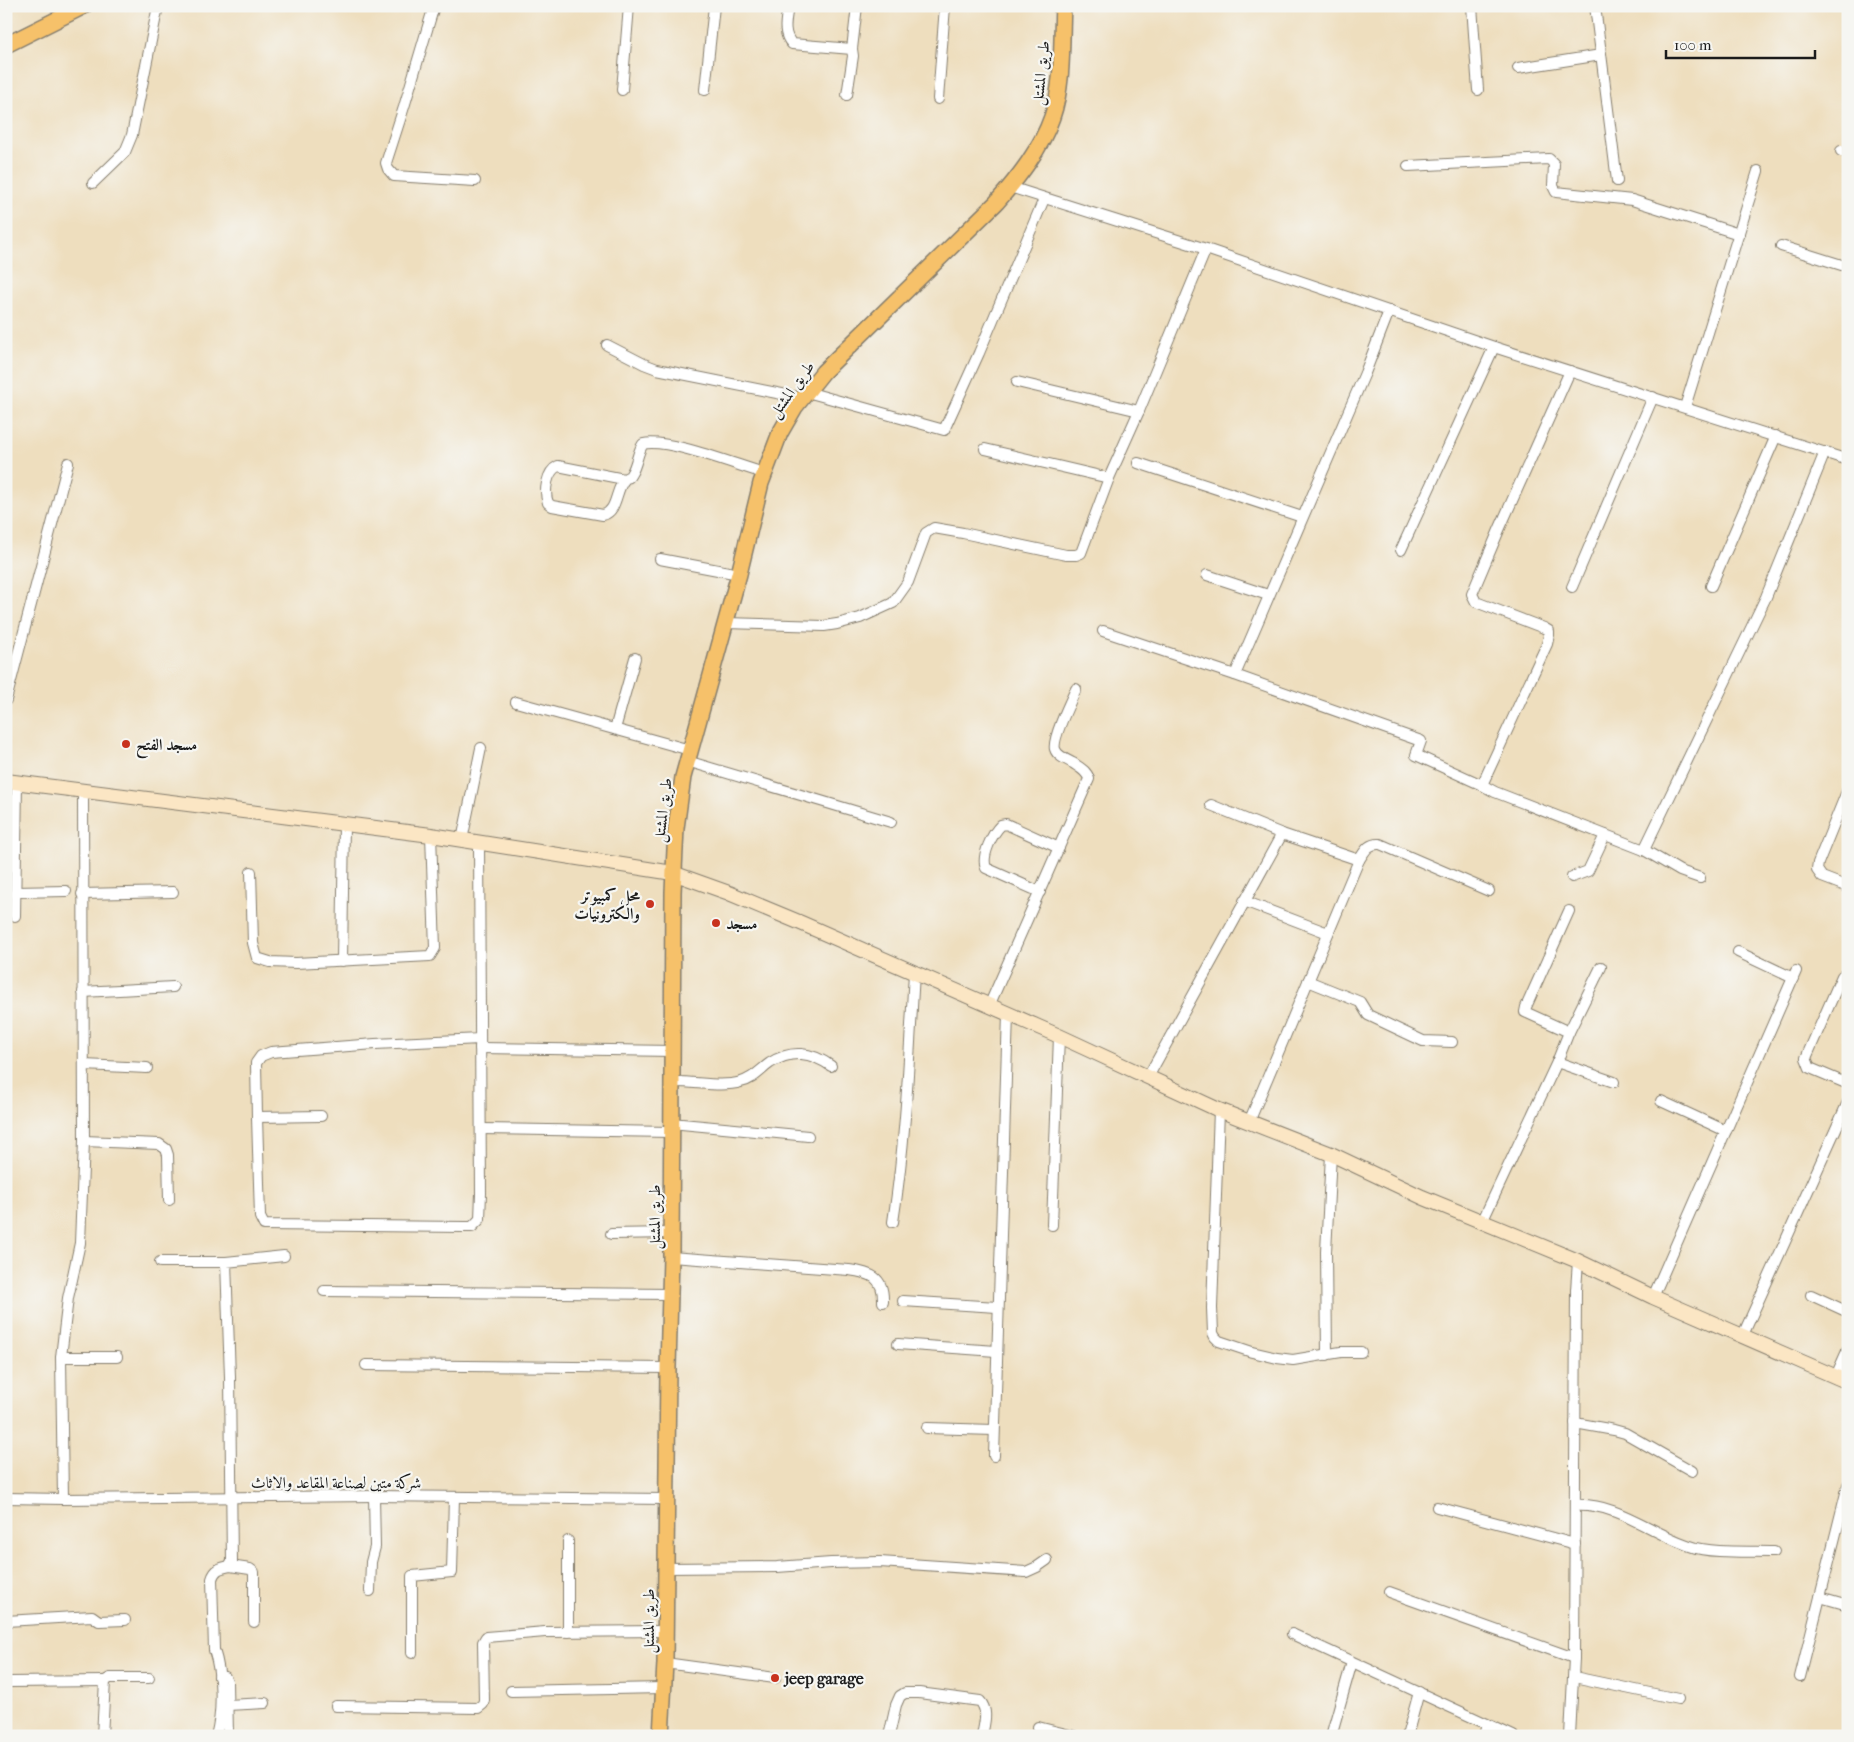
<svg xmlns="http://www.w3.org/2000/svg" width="1854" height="1742" viewBox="0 0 1854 1742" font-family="'IM FELL French Canon',Amiri,serif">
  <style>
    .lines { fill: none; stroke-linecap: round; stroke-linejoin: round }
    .minor-casing { stroke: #857d6d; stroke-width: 12 }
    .secondary-casing { stroke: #857d6d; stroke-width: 16 }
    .primary-casing { stroke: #857d6d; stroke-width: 18 }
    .minor { stroke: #fff; stroke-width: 10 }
    .secondary { stroke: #fbe6c4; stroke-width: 14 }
    .primary { stroke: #f6c16b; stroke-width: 15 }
    .poi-dot { fill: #c8321e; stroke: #f6f6f2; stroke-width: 2 }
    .labels { text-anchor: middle; stroke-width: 4.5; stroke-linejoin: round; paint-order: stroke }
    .street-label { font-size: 16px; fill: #1c1c1c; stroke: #f6f6f2 }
    .poi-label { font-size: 16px; font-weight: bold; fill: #1c1c1c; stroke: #f6f6f2; text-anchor: start }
  </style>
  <rect width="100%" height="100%" fill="#f6f6f2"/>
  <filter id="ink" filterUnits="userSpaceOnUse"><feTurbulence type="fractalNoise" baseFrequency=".02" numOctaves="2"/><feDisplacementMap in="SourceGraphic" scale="10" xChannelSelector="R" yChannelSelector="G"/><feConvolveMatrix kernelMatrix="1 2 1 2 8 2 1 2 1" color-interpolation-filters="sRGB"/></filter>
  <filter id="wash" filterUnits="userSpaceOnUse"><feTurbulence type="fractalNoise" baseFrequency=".0096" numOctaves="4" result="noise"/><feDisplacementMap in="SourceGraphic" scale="20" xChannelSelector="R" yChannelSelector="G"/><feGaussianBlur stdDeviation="1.12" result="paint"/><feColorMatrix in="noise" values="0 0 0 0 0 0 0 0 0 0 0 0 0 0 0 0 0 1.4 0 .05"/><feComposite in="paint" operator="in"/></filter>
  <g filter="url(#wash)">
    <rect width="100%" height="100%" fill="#eedebe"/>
  </g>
  <g filter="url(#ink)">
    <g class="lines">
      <defs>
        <g id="minor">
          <polyline points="434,6 404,107 386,163 388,169 394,176 475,181"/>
          <path d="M788 6C786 20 782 33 792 44L852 49 853 56 847 95"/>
          <polyline points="1472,6 1478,90"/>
          <polyline points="1595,6 1617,181"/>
          <polyline points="852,49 857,6"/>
          <polyline points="1518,68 1601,55"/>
          <polyline points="622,90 629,6"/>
          <polyline points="705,90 714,6"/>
          <polyline points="938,99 945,6"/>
          <polyline points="1841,151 1848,152"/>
          <polyline points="1408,166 1549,159 1554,164 1553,186 1556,192 1632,200 1739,234"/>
          <polyline points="93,183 125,152 132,135 158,6"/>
          <polyline points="1010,187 1206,249 1494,347 1848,460"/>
          <polyline points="1781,246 1848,267"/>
          <polyline points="607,345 644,364 657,369 802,398"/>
          <polyline points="1570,371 1499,530 1472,594 1476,602 1544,628 1549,631 1549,635 1547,644 1482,785 1495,792 1644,850 1766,597 1825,452"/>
          <polyline points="1017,382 1139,411"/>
          <polyline points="807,392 944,430 979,353 1044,199"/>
          <polyline points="1685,407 1758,171"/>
          <polyline points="985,449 1109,478"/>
          <polyline points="1138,463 1302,517"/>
          <path d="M624 479 558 466C546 472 544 492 548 503L552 506 603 515C618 511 615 489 625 479 630 474 627 481 631 474 637 465 637 453 643 444 668 438 736 465 764 473"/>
          <polyline points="1401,550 1494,347"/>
          <polyline points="660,559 739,574"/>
          <polyline points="1207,575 1268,595"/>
          <polyline points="1711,586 1776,436"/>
          <polyline points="1572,587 1653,397"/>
          <polyline points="725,623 824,626 837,624 860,618 893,603 908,582 926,533 934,528 963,533 1066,555 1076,555 1081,553 1109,478 1139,411 1206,249"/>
          <polyline points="1103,631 1235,675 1421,741 1416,755 1482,785"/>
          <polyline points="1235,675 1365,373 1389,311"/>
          <polyline points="6,700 68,463"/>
          <polyline points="516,702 690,750"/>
          <polyline points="615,729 635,658"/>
          <polyline points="687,761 891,822"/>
          <polyline points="1848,789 1818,863 1817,870 1822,877 1848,887"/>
          <path d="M1282 834 1359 860C1365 851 1368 843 1380 844L1489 891"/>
          <polyline points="462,840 481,748"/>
          <polyline points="479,842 481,1193 480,1219 472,1227 465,1227 264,1225 260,1217 257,1117 256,1063 261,1056 271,1052 375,1044 480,1039"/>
          <polyline points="1644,850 1680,871 1700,878"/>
          <polyline points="251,872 253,943 257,958 270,962 296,963 430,956 435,948 431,835"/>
          <polyline points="1572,877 1588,871 1605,835"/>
          <polyline points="16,892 66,891"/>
          <path d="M1040 892 986 868C981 856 992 834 1001 825L1006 824 1059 848"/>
          <polyline points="82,894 173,892"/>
          <polyline points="1244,901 1328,933"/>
          <polyline points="15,916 17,782"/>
          <polyline points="1738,952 1793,978"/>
          <polyline points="342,961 344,823"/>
          <polyline points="1842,976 1806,1058 1810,1068 1848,1084"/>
          <polyline points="1308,981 1360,1002 1368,1015 1423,1041 1452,1042"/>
          <polyline points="83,992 173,987"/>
          <path d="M989 1006 1089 779C1087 771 1080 768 1073 763 1067 760 1057 756 1055 749 1052 739 1071 700 1076 689"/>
          <polyline points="1569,1032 1601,967"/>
          <polyline points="480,1048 672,1051"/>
          <polyline points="1557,1062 1614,1082"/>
          <polyline points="84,1065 147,1068"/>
          <polyline points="1148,1077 1282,834 1211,805"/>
          <path d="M672 1082C694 1081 720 1088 741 1082 754 1079 760 1070 770 1063 792 1049 811 1052 831 1066"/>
          <polyline points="1661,1101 1726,1131"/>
          <polyline points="1219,1110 1212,1308 1213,1333 1215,1337 1219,1341 1252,1352 1277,1358 1293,1360 1341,1352 1361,1352"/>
          <polyline points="257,1117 321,1116"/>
          <polyline points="1249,1122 1359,860"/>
          <polyline points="671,1123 808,1136"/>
          <polyline points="481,1129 671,1132"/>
          <polyline points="84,1141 159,1144 166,1149 168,1155 169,1200"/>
          <path d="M893 1222C906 1139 909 1056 914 973"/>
          <polyline points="1482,1222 1557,1062 1569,1032 1525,1012 1526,1007 1569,911"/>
          <polyline points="1052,1225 1059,1036"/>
          <polyline points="611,1234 671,1233"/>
          <path d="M671 1257 849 1270C870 1273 884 1276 883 1302"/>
          <polyline points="160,1262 226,1262"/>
          <polyline points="324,1291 670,1294"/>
          <polyline points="1811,1295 1848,1312"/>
          <polyline points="1653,1297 1796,971"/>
          <polyline points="903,1301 997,1307"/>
          <polyline points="1743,1335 1848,1102"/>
          <polyline points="898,1344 996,1351"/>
          <polyline points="1327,1355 1326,1252 1331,1154"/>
          <polyline points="61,1357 117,1357"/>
          <polyline points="366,1365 668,1368"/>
          <polyline points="1836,1376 1848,1349"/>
          <polyline points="1575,1423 1614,1430 1625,1433 1692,1471"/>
          <polyline points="927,1428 994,1430"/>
          <polyline points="994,1456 1008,1014"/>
          <polyline points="6,1498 63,1499 374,1496 666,1499"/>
          <polyline points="63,1499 61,1357 68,1298 80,1243 84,1141 83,790"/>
          <path d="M1575 1505C1616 1502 1652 1534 1690 1546 1712 1554 1750 1551 1774 1552"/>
          <polyline points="1437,1507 1575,1544"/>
          <polyline points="568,1541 568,1632"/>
          <polyline points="230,1566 250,1569 254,1572 254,1622"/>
          <polyline points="666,1568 777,1567 831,1563 880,1562 1026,1572 1037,1567 1047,1560"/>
          <polyline points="370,1591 371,1562 375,1547 374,1496"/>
          <polyline points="1389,1592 1574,1658"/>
          <polyline points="1820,1597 1848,1605"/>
          <polyline points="6,1621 92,1616 99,1621 125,1620"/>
          <polyline points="1292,1634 1513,1736"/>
          <polyline points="412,1653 412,1576 452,1572 454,1497"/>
          <polyline points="665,1663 775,1678"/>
          <polyline points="219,1677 225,1677 227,1681 228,1736"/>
          <polyline points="1574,1677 1678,1699"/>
          <polyline points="1800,1677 1848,1485"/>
          <polyline points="9,1682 105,1681"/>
          <polyline points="511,1691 663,1688"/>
          <polyline points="227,1705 265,1703"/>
          <polyline points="336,1706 478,1708 483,1704 484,1700 483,1642 486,1637 545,1632 665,1631"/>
          <polyline points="1038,1727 1074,1736"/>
          <polyline points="102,1736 105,1681 110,1678 149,1678"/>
          <path d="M216 1736C223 1711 222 1674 214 1650L212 1579C215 1569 220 1568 230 1566L232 1563 230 1377 226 1262 284 1256"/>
          <path d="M889 1736 896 1705 900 1696 905 1693H919L980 1701C989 1711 984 1724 982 1736"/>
          <polyline points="1331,1736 1352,1662"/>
          <polyline points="1407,1736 1419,1692"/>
          <polyline points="1484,1736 1487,1724"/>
          <polyline points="1570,1736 1574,1658 1576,1290 1578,1261"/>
        </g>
        <polyline id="secondary" points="6,781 431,835 673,873 729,893 801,923 1059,1036 1219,1110 1331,1154 1422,1197 1578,1261 1653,1297 1848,1382"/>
        <g id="primary">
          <polyline points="6,45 84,6"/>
          <path d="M661 1736 665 1663 668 1368 671 1257 673 892 676 828 683 777 739 574 761 483 780 433 795 407 823 372 996 203C1018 178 1041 149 1052 117 1064 83 1061 42 1063 6"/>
        </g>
      </defs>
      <use href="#minor" class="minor-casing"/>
      <use href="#secondary" class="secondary-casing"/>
      <use href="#primary" class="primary-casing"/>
      <use href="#minor" class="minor"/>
      <use href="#secondary" class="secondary"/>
      <use href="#primary" class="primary"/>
    </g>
  </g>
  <g class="poi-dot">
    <circle cx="126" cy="744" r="5"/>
    <circle cx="650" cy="904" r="5"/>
    <circle cx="716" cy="923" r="5"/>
    <circle cx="775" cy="1678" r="5"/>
  </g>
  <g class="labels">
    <g class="street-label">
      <text transform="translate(1040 73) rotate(-84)" y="6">طريق المشتل</text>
      <text transform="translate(791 389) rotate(-54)" y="6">طريق المشتل</text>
      <text transform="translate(662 810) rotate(-83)" y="6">طريق المشتل</text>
      <text transform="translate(654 1217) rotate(-90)" y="6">طريق المشتل</text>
      <text x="336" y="1488">شركة متين لصناعة المقاعد والاثاث</text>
      <text transform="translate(648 1621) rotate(-90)" y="6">طريق المشتل</text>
    </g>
    <g class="poi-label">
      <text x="136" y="750">مسجد الفتح</text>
      <text x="640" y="901" text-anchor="end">محل كمبيوتر<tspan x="640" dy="18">والكترونيات</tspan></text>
      <text x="726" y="929">مسجد</text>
      <text x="785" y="1684">jeep garage</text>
    </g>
  </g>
  <rect width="1854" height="1742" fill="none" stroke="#f6f6f2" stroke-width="25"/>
  <path d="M1666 50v8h149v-8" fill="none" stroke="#1c1c1c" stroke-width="2.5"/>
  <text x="1674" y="50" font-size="15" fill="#1c1c1c" stroke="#f6f6f2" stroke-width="4" paint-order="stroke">100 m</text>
</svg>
